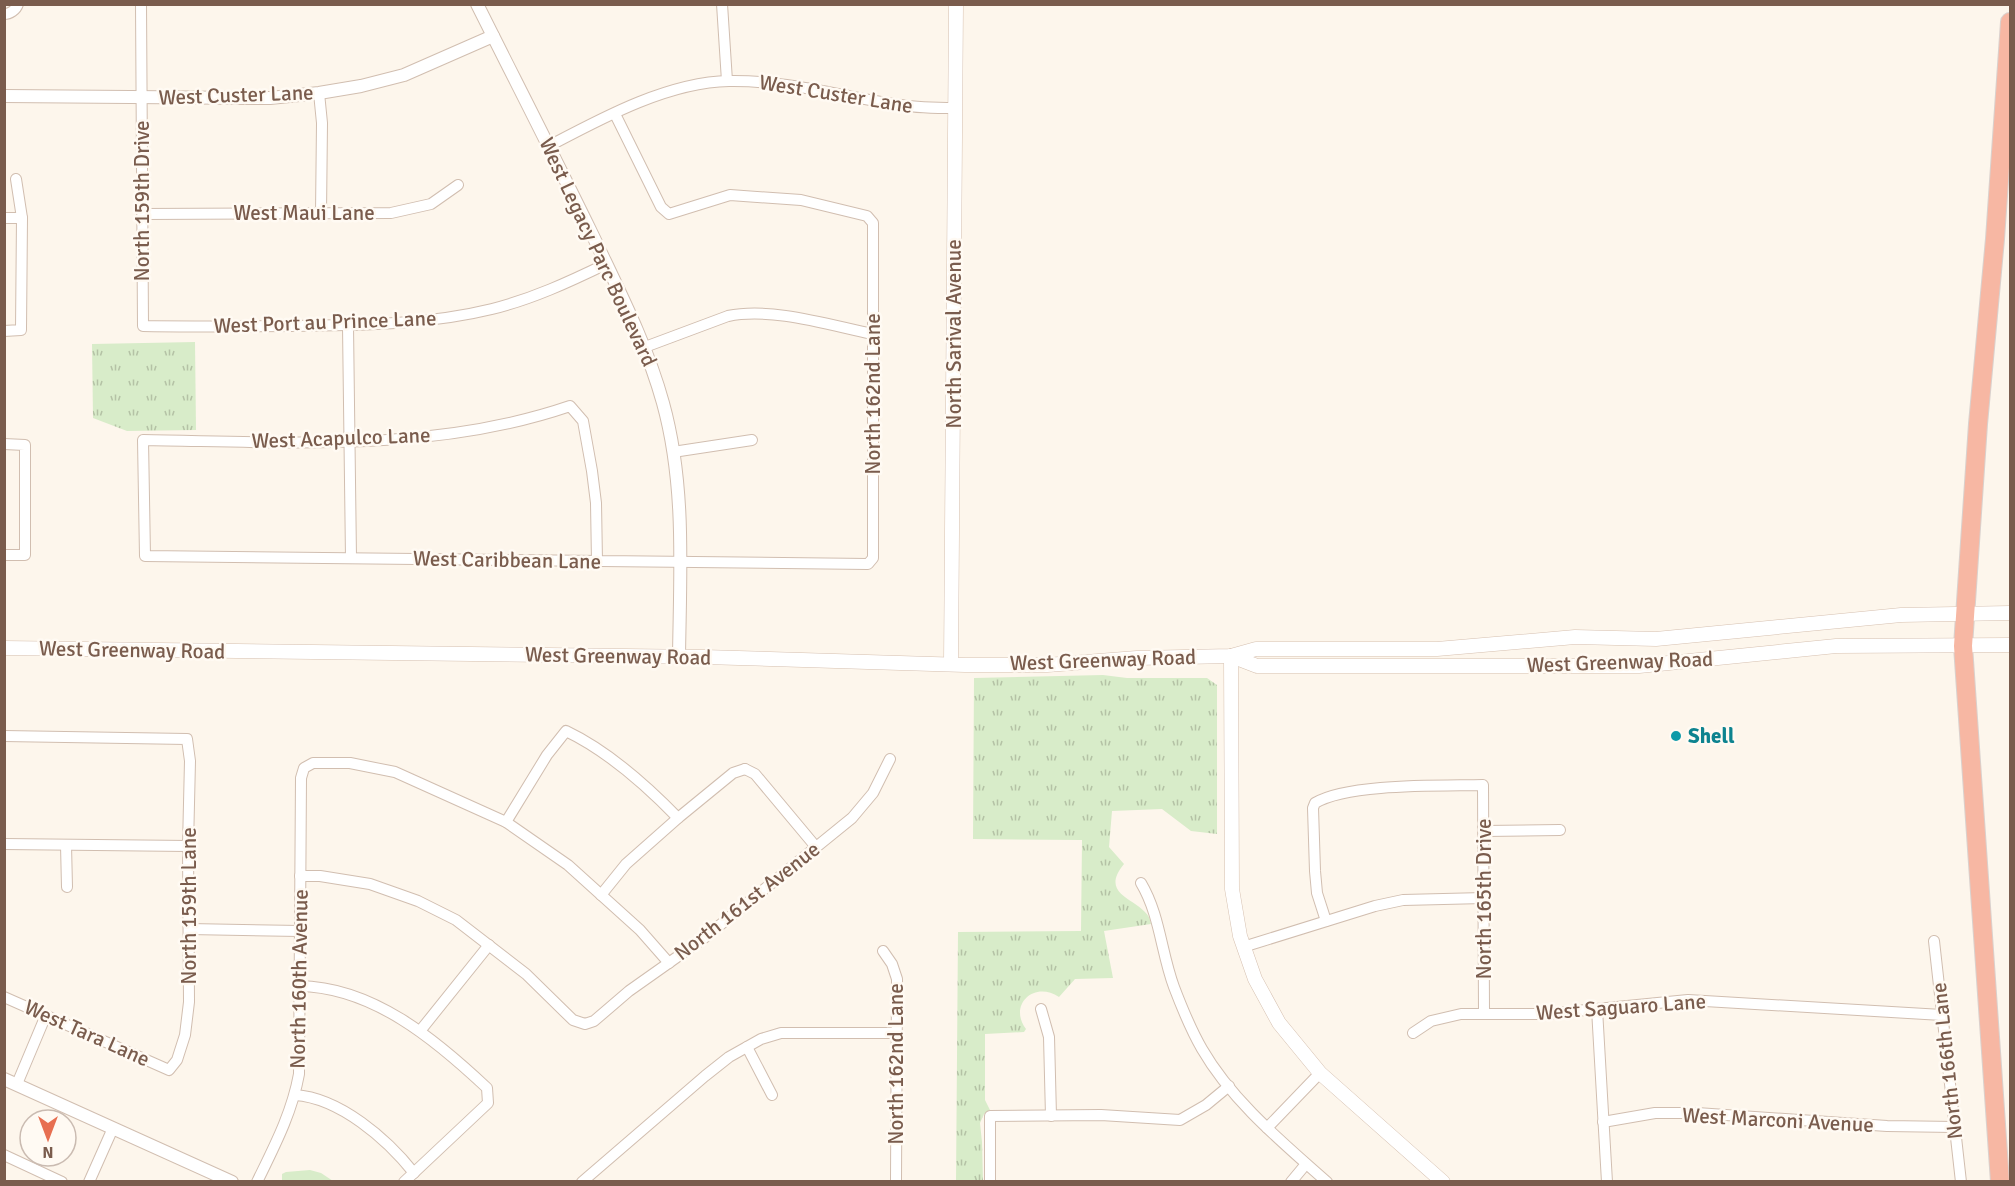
<svg xmlns="http://www.w3.org/2000/svg" width="2015" height="1186" viewBox="0 0 2015 1186" font-family="Signika,sans-serif">
  <style>
    .grass { fill: #d8ecc9 }
    .park { fill: url(#park-tufts) }
    .lines { fill: none; stroke-linecap: round; stroke-linejoin: round }
    .minor-casing { stroke: #d1beb0; stroke-width: 12 }
    .tertiary-casing { stroke: #d1beb0; stroke-width: 14 }
    .secondary-casing { stroke: #d6c0b0; stroke-width: 15 }
    .motorway-casing { stroke: #dad1cd; stroke-width: 20 }
    .minor { stroke: #fff; stroke-width: 10 }
    .tertiary { stroke: #fff; stroke-width: 12 }
    .secondary { stroke: #fff; stroke-width: 14 }
    .motorway { stroke: #f7b7a3; stroke-width: 18 }
    .culture-dot { fill: #0f9aa8; stroke: #fffaf3; stroke-width: 2 }
    .labels { text-anchor: middle; stroke-width: 5; stroke-linejoin: round; paint-order: stroke }
    .street-label { font-size: 21px; fill: #7a5c4d; stroke: #fffaf3 }
    .culture-label { font-size: 21px; font-weight: bold; fill: #0d838f; stroke: #fffaf3; text-anchor: start }
  </style>
  <defs>
    <pattern id="park-tufts" width="24" height="20" patternUnits="userSpaceOnUse" patternTransform="scale(1.5)"><rect width="24" height="20" fill="#d8ecc9"/><path d="M3 7l-1-3M5 7V3M7 7l1-3M15 17l-1-3M17 17v-4M19 17l1-3" fill="none" stroke="#b4c2a5"/></pattern>
  </defs>
  <rect width="100%" height="100%" fill="#fdf6ec"/>
  <polygon class="grass" points="310,1170 321,1173 333,1181 282,1181 282,1174 286,1172"/>
  <g class="park">
    <polygon points="195,342 196,430 127,431 93,418 92,344"/>
    <path d="M1103 675 1127 678H1207L1217 685V834L1191 831 1162 809 1112 811 1109 847 1124 864C1095 899 1149 899 1151 924L1104 931 1113 978 1075 979 1059 997C1034 980 1008 1005 1026 1029L1024 1032 985 1034V1100L990 1110 984 1114 980 1123 982 1142 983 1181 956 1182 958 932 1081 931 1082 840 973 839 974 678Z"/>
  </g>
  <g class="lines">
    <defs>
      <g id="minor">
        <path d="M141 4 143 326C193 327 243 326 293 326 360 325 427 325 492 309 532 299 569 282 606 264"/>
        <polyline points="722,4 727,81"/>
        <path d="M4 14C10 14 16 10 18 4"/>
        <polyline points="319,93 322,123 321,213"/>
        <path d="M549 146C602 118 668 82 729 81 788 80 843 97 901 105 919 108 937 108 956 108"/>
        <polyline points="143,214 391,213 431,204 458,185"/>
        <polyline points="4,218 22,218"/>
        <polyline points="348,326 351,558"/>
        <polyline points="4,331 21,330 22,218 16,179"/>
        <path d="M645 347 728 316C772 307 829 325 873 334"/>
        <polyline points="4,444 25,445 25,555 4,555"/>
        <polyline points="673,452 752,440"/>
        <path d="M597 561 596 503 592 471 583 421 570 406C433 453 286 442 143 440L145 556 868 564 873 558V223L867 216 801 200 730 195 669 214 661 207 615 114"/>
        <polyline points="4,736 187,739 190,761 188,846 189,1002 185,1035 177,1060 169,1070 4,997"/>
        <polyline points="745,769 755,774 816,847"/>
        <path d="M506 822 547 755 566 731C608 751 646 785 678 818"/>
        <polyline points="1484,831 1560,830"/>
        <polyline points="4,844 188,846"/>
        <polyline points="66,845 67,887"/>
        <polyline points="300,876 320,876 370,884 418,901 456,920 526,974 573,1020 585,1024 594,1021 629,991 704,938 852,818 873,793 890,759"/>
        <path d="M1141 883C1160 915 1161 952 1174 987 1182 1008 1191 1030 1202 1049 1232 1101 1282 1142 1327 1182"/>
        <polyline points="601,895 626,864 678,818 733,773 745,769"/>
        <path d="M1326 921 1317 893 1315 871 1313 808 1315 803C1348 783 1442 786 1483 785L1484 1013"/>
        <polyline points="189,929 300,931"/>
        <polyline points="1934,941 1961,1182"/>
        <polyline points="1243,947 1375,906 1403,900 1484,898"/>
        <polyline points="883,951 892,964 897,979 896,1182"/>
        <path d="M299 986C373 987 436 1040 487 1088L488 1103 404 1182"/>
        <polyline points="1041,1009 1049,1037 1051,1116"/>
        <polyline points="1597,1009 1607,1182"/>
        <polyline points="420,1031 489,945"/>
        <polyline points="1413,1033 1431,1021 1461,1014 1546,1014 1688,1000 1942,1015"/>
        <polyline points="747,1047 772,1095"/>
        <polyline points="17,1084 46,1015"/>
        <path d="M295 1095C340 1098 387 1139 414 1173"/>
        <polyline points="1603,1122 1655,1113 1697,1113 1887,1126 1954,1127"/>
        <polyline points="1267,1128 1320,1073"/>
        <polyline points="4,1155 62,1182"/>
        <polyline points="89,1182 113,1128"/>
        <path d="M257 1182C274 1147 292 1113 299 1074L301 778 304 768 313 763H350L395 772 506 822 568 865 640 930 669 963"/>
        <polyline points="582,1182 705,1076 729,1057 761,1039 781,1033 897,1033"/>
        <polyline points="990,1182 990,1116 1101,1115 1180,1120 1206,1105 1229,1086"/>
        <polyline points="1291,1182 1306,1164"/>
      </g>
      <g id="tertiary">
        <path d="M477 4C516 82 555 158 593 236 619 291 647 345 663 403 686 486 680 572 679 657"/>
        <polyline points="4,96 270,98 319,93 361,86 404,75 493,36"/>
        <polyline points="4,1079 232,1182"/>
      </g>
      <g id="secondary">
        <polyline points="4,648 704,657 965,665 1047,665 1137,658 1231,656 1256,649 1437,649 1575,637 1656,639 1901,615 2010,613"/>
        <polyline points="1231,656 1257,666 1639,666 1836,646 2010,645"/>
        <polyline points="1231,656 1232,889 1240,936 1255,979 1279,1023 1320,1073 1443,1182"/>
        <polyline points="951,664 956,4"/>
      </g>
      <polyline id="motorway" points="2000,1182 1963,646 1978,424 1995,239 2010,22"/>
    </defs>
    <use href="#minor" class="minor-casing"/>
    <use href="#tertiary" class="tertiary-casing"/>
    <use href="#secondary" class="secondary-casing"/>
    <use href="#motorway" class="motorway-casing"/>
    <use href="#minor" class="minor"/>
    <use href="#tertiary" class="tertiary"/>
    <use href="#secondary" class="secondary"/>
    <use href="#motorway" class="motorway"/>
  </g>
  <circle class="culture-dot" cx="1676" cy="736" r="6"/>
  <g class="labels">
    <g class="street-label">
      <text transform="translate(836 94) rotate(9)" y="7">West Custer Lane</text>
      <text transform="translate(236 95) rotate(-2)" y="7">West Custer Lane</text>
      <text transform="translate(142 201) rotate(-90)" y="7">North 159th Drive</text>
      <text x="304" y="220">West Maui Lane</text>
      <text transform="translate(598 252) rotate(65)" y="7">West Legacy Parc Boulevard</text>
      <text transform="translate(325 322) rotate(-2)" y="7">West Port au Prince Lane</text>
      <text transform="translate(954 334) rotate(-90)" y="7">North Sarival Avenue</text>
      <text transform="translate(873 394) rotate(-90)" y="7">North 162nd Lane</text>
      <text transform="translate(341 438) rotate(-2)" y="7">West Acapulco Lane</text>
      <text transform="translate(507 560) rotate(1)" y="7">West Caribbean Lane</text>
      <text transform="translate(132 650) rotate(1)" y="7">West Greenway Road</text>
      <text transform="translate(618 656) rotate(1)" y="7">West Greenway Road</text>
      <text transform="translate(1103 660) rotate(-2)" y="7">West Greenway Road</text>
      <text transform="translate(1620 662) rotate(-2)" y="7">West Greenway Road</text>
      <text transform="translate(1484 899) rotate(-90)" y="7">North 165th Drive</text>
      <text transform="translate(747 901) rotate(-38)" y="7">North 161st Avenue</text>
      <text transform="translate(189 906) rotate(-90)" y="7">North 159th Lane</text>
      <text transform="translate(299 979) rotate(-89)" y="7">North 160th Avenue</text>
      <text transform="translate(1621 1007) rotate(-4)" y="7">West Saguaro Lane</text>
      <text transform="translate(87 1033) rotate(24)" y="7">West Tara Lane</text>
      <text transform="translate(1947 1061) rotate(-96)" y="7">North 166th Lane</text>
      <text transform="translate(896 1064) rotate(-90)" y="7">North 162nd Lane</text>
      <text transform="translate(1778 1120) rotate(3)" y="7">West Marconi Avenue</text>
    </g>
    <g class="culture-label">
      <text x="1688" y="743">Shell</text>
    </g>
  </g>
  <rect width="2015" height="1186" fill="none" stroke="#7a5c4d" stroke-width="12"/>
  <g transform="translate(48 1138) rotate(180)"><circle r="28" fill="#fffaf3" stroke="#cabbb1" stroke-width="1.5"/>
  <path d="M0-4.5L10 22L0 15L-10 22Z" fill="#e76f51"/>
  <text y="-9" font-size="16" font-weight="bold" text-anchor="middle" fill="#7a5c4d">N</text>
  </g>
</svg>
